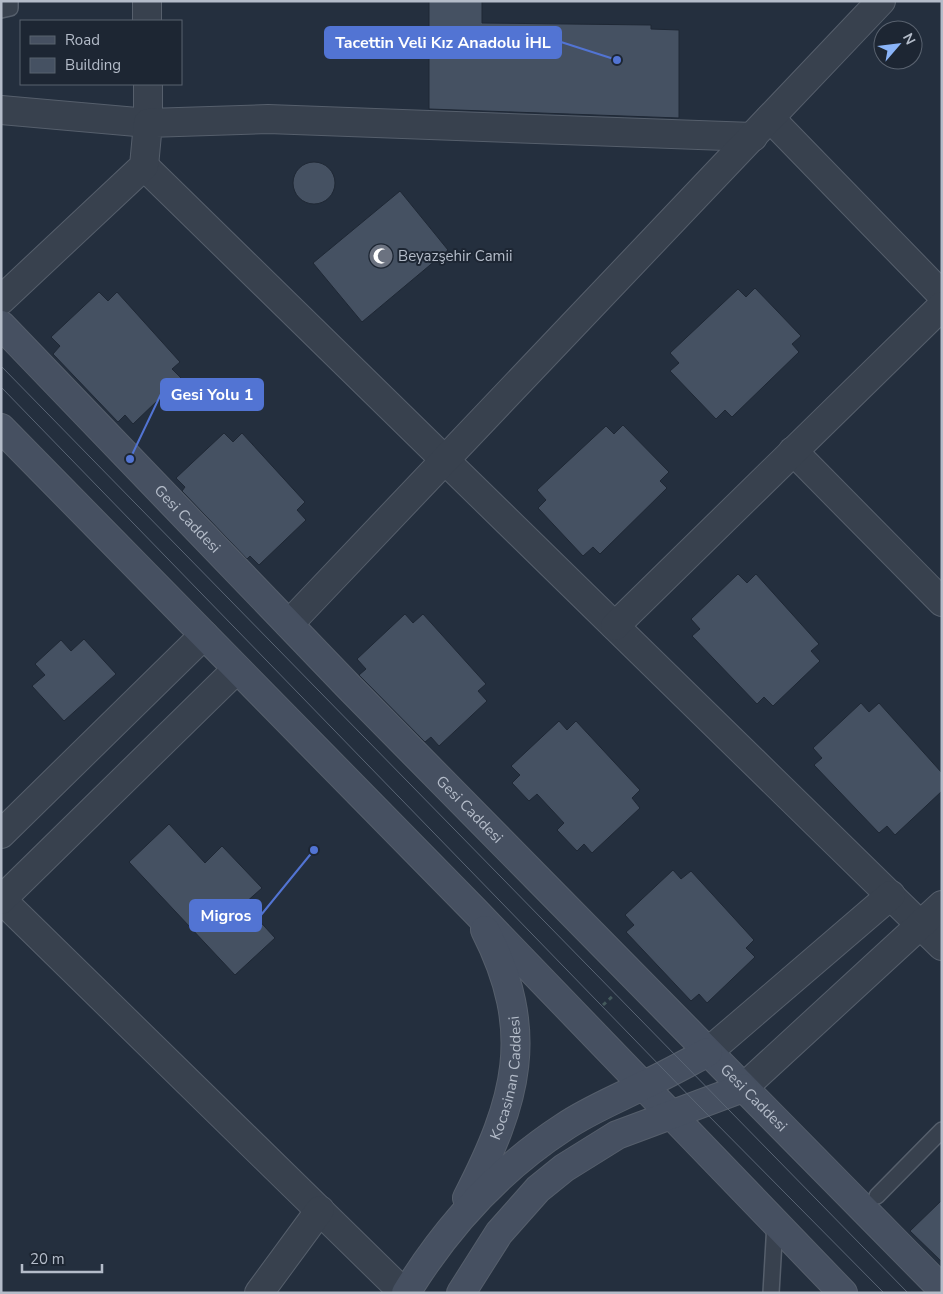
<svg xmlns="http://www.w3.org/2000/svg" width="943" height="1294" viewBox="0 0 943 1294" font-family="'Nunito Sans',sans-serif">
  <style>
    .building { fill: #455162; stroke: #1f2835 }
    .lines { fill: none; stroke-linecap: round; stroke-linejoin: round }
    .lane-casing { stroke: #565f6c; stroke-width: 18 }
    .street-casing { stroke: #565f6c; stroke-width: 30 }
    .secondary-casing { stroke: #565f6c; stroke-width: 30 }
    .path { stroke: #44595c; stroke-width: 3; stroke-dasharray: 4 4; stroke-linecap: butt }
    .lane { stroke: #38414e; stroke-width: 15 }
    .street { stroke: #38414e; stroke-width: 28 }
    .secondary { stroke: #465061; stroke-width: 28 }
    .tram { stroke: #5a6575; stroke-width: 1 }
    .labels { text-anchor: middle; stroke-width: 4; stroke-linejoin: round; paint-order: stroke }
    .poi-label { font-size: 15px; fill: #b4bcc9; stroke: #1d2633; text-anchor: start }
    .street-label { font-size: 15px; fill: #b4bcc9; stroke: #1d2633 }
    .leader { fill: none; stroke: #5274d3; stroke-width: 2 }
    .callout-dot { fill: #5274d3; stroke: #1d2633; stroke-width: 2 }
    .callout { fill: #5274d3; stroke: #5274d3; stroke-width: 2 }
    .callout-label { font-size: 16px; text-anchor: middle; font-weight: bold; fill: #fff }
  </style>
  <rect width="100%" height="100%" fill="#242f3e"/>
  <g class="building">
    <polygon points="429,1 482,1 482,23 651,25 651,29 679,30 679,118 429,109"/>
    <circle cx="314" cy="183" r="21"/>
    <polygon points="400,191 448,250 362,322 313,263"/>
    <polygon points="755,288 801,336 792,344 799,352 732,417 725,410 716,419 670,371 679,363 670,353 738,289 746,297"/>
    <polygon points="99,292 108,301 117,292 180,362 172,369 181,378 133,424 125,415 118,422 53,354 60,346 51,337"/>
    <polygon points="623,425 669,472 660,481 667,488 600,554 593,547 583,556 538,508 546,500 537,490 606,426 614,434"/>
    <polygon points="224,433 233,442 242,433 305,502 297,510 306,520 259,565 250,556 247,559 182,491 185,487 176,478"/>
    <polygon points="738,574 747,583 756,574 819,644 811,651 820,661 773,706 764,697 757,704 692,636 700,629 691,619"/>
    <polygon points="405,614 413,623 423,614 486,684 478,691 487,701 439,746 431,737 425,742 359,675 366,669 357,659"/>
    <polygon points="84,639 116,674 64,721 32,686 45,675 35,664 61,640 71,651"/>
    <polygon points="861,703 869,712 879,703 942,773 942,791 895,835 887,826 879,833 814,765 822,758 813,748"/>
    <polygon points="559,721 567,730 576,721 640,790 632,798 640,808 592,853 584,844 577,851 557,830 564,823 537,794 529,801 512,783 520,775 511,766"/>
    <polygon points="169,824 205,863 222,846 262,888 244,904 275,938 235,975 129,862"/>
    <polygon points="673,870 681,879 691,871 754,940 746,948 755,957 707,1003 699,994 691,1001 626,932 634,925 625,915"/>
    <polygon points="942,1200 942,1262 910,1231"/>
  </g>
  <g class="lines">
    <defs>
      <g id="lane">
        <polyline points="1,10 10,8 10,1"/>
        <polyline points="877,1196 942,1130"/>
        <polyline points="771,1293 775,1223"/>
      </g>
      <g id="street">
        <polyline points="147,1 147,21"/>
        <polyline points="1,110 148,123 148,84"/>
        <polyline points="770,118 942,295"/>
        <polyline points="144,166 942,946"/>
        <polyline points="1,300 144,166 148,123 268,119 753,137"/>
        <polyline points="793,451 942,602"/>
        <polyline points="289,624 881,1"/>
        <polyline points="615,626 942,306"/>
        <polyline points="1,834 204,635"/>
        <polyline points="1,899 404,1293"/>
        <polyline points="1,900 237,669"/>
        <polyline points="708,1052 891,895"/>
        <polyline points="743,1088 942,905"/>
        <polyline points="259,1293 320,1210"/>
      </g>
      <g id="secondary">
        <path id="s1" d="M1 325 350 688 942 1289"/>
        <polyline points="1,428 475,911 843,1293"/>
        <path id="s2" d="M467 1198C517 1101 537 1032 485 930"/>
        <path d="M406 1293C447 1226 498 1170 564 1127 589 1110 617 1099 644 1085 666 1075 687 1063 708 1052"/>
        <polyline points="461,1293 499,1233 538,1189 564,1168 617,1135 743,1088"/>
      </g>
    </defs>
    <use href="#lane" class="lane-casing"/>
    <use href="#street" class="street-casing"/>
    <use href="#secondary" class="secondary-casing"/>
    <polyline class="path" points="603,1005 615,994"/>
    <use href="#lane" class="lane"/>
    <use href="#street" class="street"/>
    <use href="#secondary" class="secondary"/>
    <g class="tram">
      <polyline points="1,366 908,1293"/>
      <polyline points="1,387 698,1105 884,1293"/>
    </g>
  </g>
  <defs>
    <symbol id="mosque-disc" viewBox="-11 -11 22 22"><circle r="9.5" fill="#6b7280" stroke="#1d2633"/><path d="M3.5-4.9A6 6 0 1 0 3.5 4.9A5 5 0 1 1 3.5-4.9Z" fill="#fff"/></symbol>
  </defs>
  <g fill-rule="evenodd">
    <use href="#mosque-disc" x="367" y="242" width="28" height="28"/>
  </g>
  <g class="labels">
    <g class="poi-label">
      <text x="398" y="261">Beyazşehir Camii</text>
    </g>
    <g class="street-label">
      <text dy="5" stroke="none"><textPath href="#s1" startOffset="269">Gesi Caddesi</textPath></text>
      <text dy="5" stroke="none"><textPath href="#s1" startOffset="674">Gesi Caddesi</textPath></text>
      <text dy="5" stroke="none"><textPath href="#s2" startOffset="128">Kocasinan Caddesi</textPath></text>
      <text dy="5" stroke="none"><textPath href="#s1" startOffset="1079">Gesi Caddesi</textPath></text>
    </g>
  </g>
  <path class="leader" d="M617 60L561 42M130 459L161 394M314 850L261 915"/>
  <g class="callout-dot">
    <circle cx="617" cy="60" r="5"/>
    <circle cx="130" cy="459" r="5"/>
    <circle cx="314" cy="850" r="5"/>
  </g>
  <g class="callout">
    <rect x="325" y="27" width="236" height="31" rx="5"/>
    <rect x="161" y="379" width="102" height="31" rx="5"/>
    <rect x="190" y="900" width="71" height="31" rx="5"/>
  </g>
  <g class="callout-label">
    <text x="443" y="48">Tacettin Veli Kız Anadolu İHL</text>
    <text x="212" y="400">Gesi Yolu 1</text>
    <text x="226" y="921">Migros</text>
  </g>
  <rect width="943" height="1294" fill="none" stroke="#b4bcc9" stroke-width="5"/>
  <rect x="20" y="20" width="162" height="65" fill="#1d2633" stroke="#59626f"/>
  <rect x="30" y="36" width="25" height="8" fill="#465061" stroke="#59626f"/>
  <text x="65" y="45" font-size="15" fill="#b4bcc9">Road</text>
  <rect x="30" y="58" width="25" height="15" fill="#455162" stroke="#59626f"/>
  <text x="65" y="70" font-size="15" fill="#b4bcc9">Building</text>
  <g transform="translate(898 45) rotate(62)"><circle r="24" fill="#1d2633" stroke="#59626f"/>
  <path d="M0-4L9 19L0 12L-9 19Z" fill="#8ab4f8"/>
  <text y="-8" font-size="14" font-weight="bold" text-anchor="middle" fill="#b4bcc9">N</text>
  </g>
  <path d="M22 1264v8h80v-8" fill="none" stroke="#b4bcc9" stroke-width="2.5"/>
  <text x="30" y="1264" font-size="15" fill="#b4bcc9" stroke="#1d2633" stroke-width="4" paint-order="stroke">20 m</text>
</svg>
